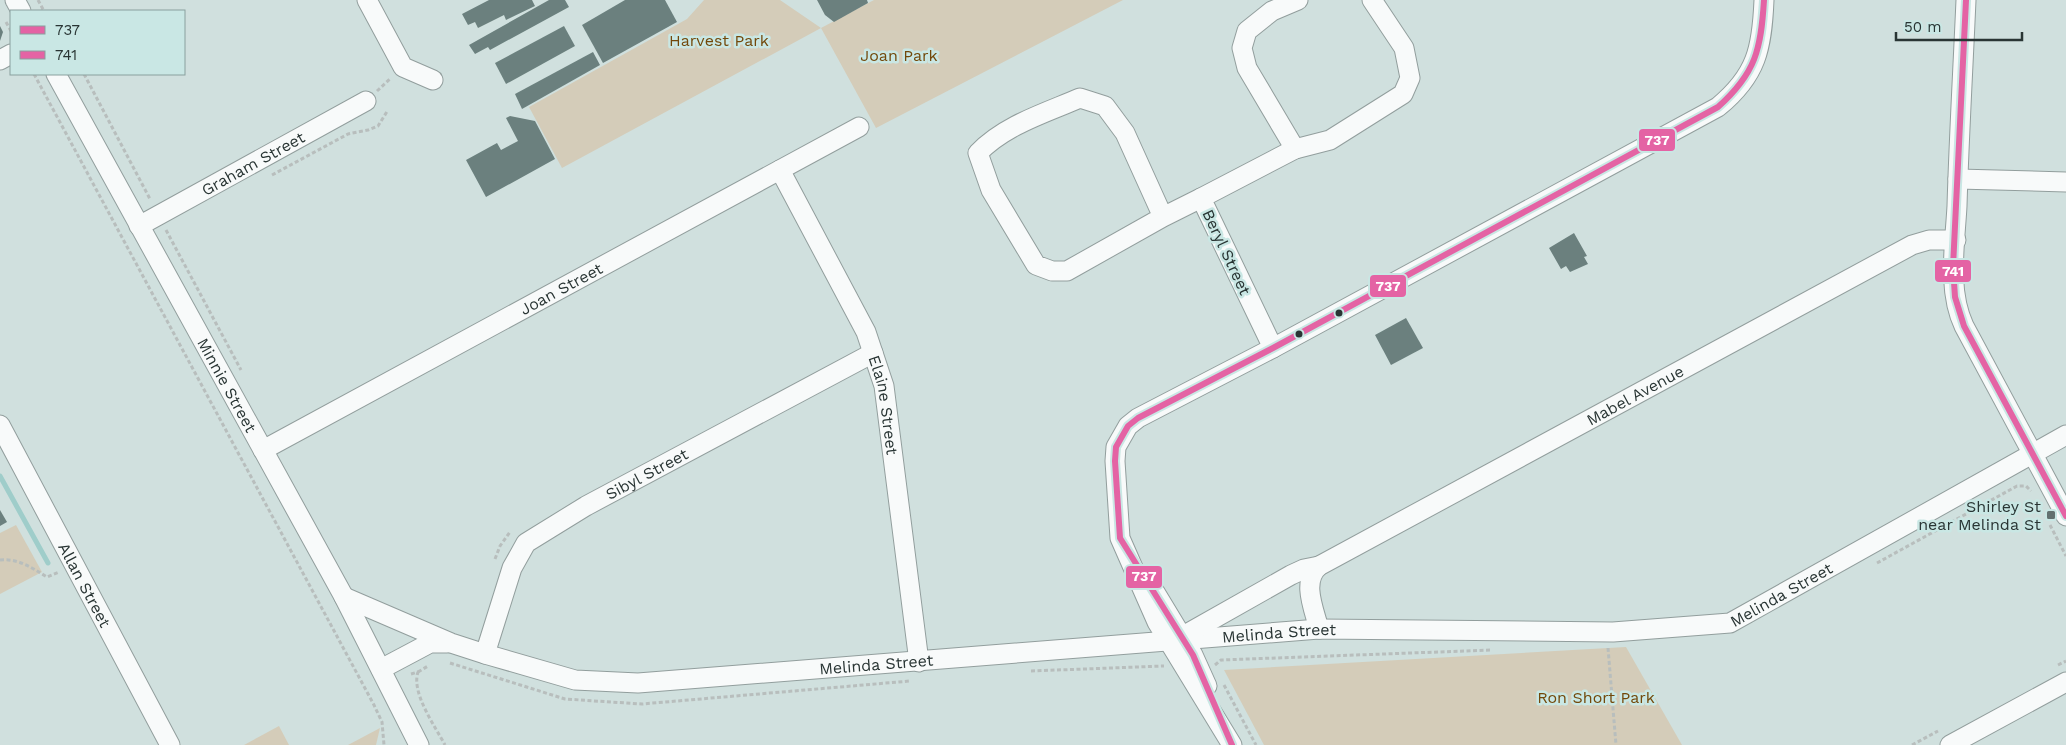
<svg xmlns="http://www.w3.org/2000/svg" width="2066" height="745" viewBox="0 0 2066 745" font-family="'Work Sans',sans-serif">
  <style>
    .green { fill: #d4ccb9 }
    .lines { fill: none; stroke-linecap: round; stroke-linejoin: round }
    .stream { stroke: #9fcdca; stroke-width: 5 }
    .building { fill: #6b807e }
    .minor-casing { stroke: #929e9d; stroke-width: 21 }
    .path { stroke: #b8bebd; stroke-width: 3; stroke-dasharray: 4 2.5; stroke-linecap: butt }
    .minor { stroke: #f8fafa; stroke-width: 19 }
    .bus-1-casing { stroke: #c9e7e4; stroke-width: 10 }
    .bus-2-casing { stroke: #c9e7e4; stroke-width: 10 }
    .bus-1 { stroke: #e463a4; stroke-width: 6 }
    .bus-2 { stroke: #e463a4; stroke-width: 6 }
    .bus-dot { fill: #293534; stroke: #c9e7e4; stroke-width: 2 }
    .poi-dot { fill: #637170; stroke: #c9e7e4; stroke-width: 2 }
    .labels { text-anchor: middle; stroke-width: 5; stroke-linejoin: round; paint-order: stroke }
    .park-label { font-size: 16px; fill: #72480a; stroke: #c9e7e4 }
    .street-label { font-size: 16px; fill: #293534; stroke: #c9e7e4 }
    .poi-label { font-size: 16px; fill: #293534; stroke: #c9e7e4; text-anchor: end }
    .line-badge { stroke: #c9e7e4; stroke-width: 2 }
    .badge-label { font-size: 14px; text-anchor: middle; font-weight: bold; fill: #fff }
  </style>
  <rect width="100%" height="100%" fill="#d0e0de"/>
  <g class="green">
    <polygon points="704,0 780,0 821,28 874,0 1123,0 876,128 821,28 562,168 529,107 687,19"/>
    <polygon points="16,525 42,572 0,594 0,533"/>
    <polygon points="1626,647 1682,745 1264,745 1224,670"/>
    <polygon points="279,726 289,745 244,745"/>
    <polygon points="380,728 376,745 348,745"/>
  </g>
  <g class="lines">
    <polyline class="stream" points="0,476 48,563"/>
  </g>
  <g class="building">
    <polygon points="489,0 532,0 535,6 506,20 504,15 478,28 475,22 468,25 462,14"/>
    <polygon points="549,0 565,0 569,7 490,50 488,47 475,54 469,45"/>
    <polygon points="625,0 665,0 677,22 603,63 582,25"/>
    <polygon points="817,0 867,0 868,3 834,22 825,15"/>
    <polygon points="0,26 3,32 0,41"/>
    <polygon points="564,26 575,46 506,84 495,63"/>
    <polygon points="593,52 600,65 522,109 515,94"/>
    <polygon points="510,116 535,121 555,159 486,197 466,160 497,143 501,150 518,141 506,118"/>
    <polygon points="1574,233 1587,256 1584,257 1588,264 1570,272 1566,266 1561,269 1549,248"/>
    <polygon points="1406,318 1423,348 1391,365 1375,335"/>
    <polygon points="0,510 7,522 0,526"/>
  </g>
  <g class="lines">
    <defs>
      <g id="minor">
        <polyline points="15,0 21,11"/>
        <polyline points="367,0 403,67 433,80"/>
        <path d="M1966 0C1963 69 1959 137 1957 206 1955 244 1947 290 1964 326L2066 516"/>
        <polyline points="0,60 11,54"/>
        <path id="s1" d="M56 74 344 597 419 745"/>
        <polyline points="1295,149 1247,68 1242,48 1247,31 1272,11 1298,0"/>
        <path id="s2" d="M780 170 866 332 884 386 919 662"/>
        <polyline points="1958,179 2066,182"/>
        <path d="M1163 217 1125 133 1105 106 1080 98C1045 113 1005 125 978 153L991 190 1036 265 1052 271H1067L1163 217 1201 198"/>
        <path id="s3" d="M139 226 366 101"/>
        <polyline points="1273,348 1201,198 1295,149 1330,140 1403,94 1410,78 1404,48 1372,0"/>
        <path id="s4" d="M0 425 170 745"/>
        <path id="s5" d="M263 450 859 127"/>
        <polyline points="1150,584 1193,655 1207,686"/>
        <path id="s6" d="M344 597 451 643 485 654 575 680 638 683 1319 629 1613 632 1730 623 2066 435"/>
        <path id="s7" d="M1319 629C1314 609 1301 581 1319 566L1912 245 1929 240H1956"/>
        <polyline points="1183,636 1291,575 1304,569 1319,566"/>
        <path id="s8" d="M485 654 512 568 526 543 586 506 873 353"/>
        <polyline points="381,669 430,643 447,643"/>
        <path d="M1232 745 1157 622 1120 538 1115 461 1116 447 1128 426 1138 418 1273 348 1718 107C1757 75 1762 48 1764 0"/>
        <polyline points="1950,745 2066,682"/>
      </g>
    </defs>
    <use href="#minor" class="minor-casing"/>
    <g class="path">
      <polyline points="38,0 44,11"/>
      <polyline points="6,22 11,31"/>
      <polyline points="34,74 374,705 382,722 384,745"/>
      <polyline points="84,74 150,199"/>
      <polyline points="377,91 391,78"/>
      <polyline points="272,175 348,134 368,130 378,126 388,110"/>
      <polyline points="166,230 241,370"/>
      <polyline points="2050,525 2066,556"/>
      <polyline points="495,559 500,546 510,532"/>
      <path d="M0 560C18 558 32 568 47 577L59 572"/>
      <polyline points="1877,563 2017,486 2026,486 2031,491"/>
      <polyline points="1608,648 1616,745"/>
      <polyline points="450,663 565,699 642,704 910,681"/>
      <polyline points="1215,665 1221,660 1492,650"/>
      <polyline points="2058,665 2066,661"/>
      <polyline points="1031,671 1164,666"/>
      <polyline points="418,672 428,666"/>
      <path d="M411 674 418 672C411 693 435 726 445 745"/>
      <polyline points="1224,685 1256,745"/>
      <polyline points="1912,745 1938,731"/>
    </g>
    <use href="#minor" class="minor"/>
    <defs>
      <path id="bus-1" d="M1232 745 1193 655 1120 538 1115 461 1116 447 1128 426 1138 418 1273 348 1718 107C1756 73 1761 49 1764 0"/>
      <polyline id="bus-2" points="1966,0 1953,267 1955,297 1964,326 2066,516"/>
    </defs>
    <use href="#bus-1" class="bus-1-casing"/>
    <use href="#bus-2" class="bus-2-casing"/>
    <use href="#bus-1" class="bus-1"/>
    <use href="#bus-2" class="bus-2"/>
  </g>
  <g class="bus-dot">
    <circle cx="1339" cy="313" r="4.5"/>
    <circle cx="1299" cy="334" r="4.5"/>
  </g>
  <rect class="poi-dot" x="2046" y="510" width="10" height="10" rx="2.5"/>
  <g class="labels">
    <g class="park-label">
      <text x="719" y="46">Harvest Park</text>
      <text x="899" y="61">Joan Park</text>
      <text x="1596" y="703">Ron Short Park</text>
    </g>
    <g class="street-label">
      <text dy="6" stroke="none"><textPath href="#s3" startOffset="130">Graham Street</textPath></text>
      <text transform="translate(1227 252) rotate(65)" y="6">Beryl Street</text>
      <text dy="6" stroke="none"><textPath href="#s5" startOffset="339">Joan Street</textPath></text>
      <text dy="6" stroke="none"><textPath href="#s1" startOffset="355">Minnie Street</textPath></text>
      <text dy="6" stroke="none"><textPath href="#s7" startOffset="426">Mabel Avenue</textPath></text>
      <text dy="6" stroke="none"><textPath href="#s2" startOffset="259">Elaine Street</textPath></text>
      <text dy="6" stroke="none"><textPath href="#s8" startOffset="258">Sibyl Street</textPath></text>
      <text dy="6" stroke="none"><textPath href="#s4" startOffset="181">Allan Street</textPath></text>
      <text dy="6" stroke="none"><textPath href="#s6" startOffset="1462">Melinda Street</textPath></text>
      <text dy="6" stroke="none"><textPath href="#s6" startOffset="952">Melinda Street</textPath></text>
      <text dy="6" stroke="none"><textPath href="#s6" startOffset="548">Melinda Street</textPath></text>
    </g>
    <g class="poi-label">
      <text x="2041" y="512">Shirley St<tspan x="2041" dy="18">near Melinda St</tspan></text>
    </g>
  </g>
  <g class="line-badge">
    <rect x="1638" y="128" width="38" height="24" rx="5" fill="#e463a4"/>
    <rect x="1934" y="259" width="38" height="24" rx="5" fill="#e463a4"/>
    <rect x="1369" y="274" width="38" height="24" rx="5" fill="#e463a4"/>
    <rect x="1125" y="565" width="38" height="24" rx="5" fill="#e463a4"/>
  </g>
  <g class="badge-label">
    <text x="1657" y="145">737</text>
    <text x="1953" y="276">741</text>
    <text x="1388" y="291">737</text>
    <text x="1144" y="581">737</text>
  </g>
  <rect x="10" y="10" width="175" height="65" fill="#c9e7e4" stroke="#89a09e"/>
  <rect x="20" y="26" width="25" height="8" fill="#e463a4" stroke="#89a09e"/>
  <text x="55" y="35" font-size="15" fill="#293534">737</text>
  <rect x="20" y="51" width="25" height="8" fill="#e463a4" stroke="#89a09e"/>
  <text x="55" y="60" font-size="15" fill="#293534">741</text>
  <path d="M1896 32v8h126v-8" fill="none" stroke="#293534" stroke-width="2.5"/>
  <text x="1904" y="32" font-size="15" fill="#293534" stroke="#c9e7e4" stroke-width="4" paint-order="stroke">50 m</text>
</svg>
